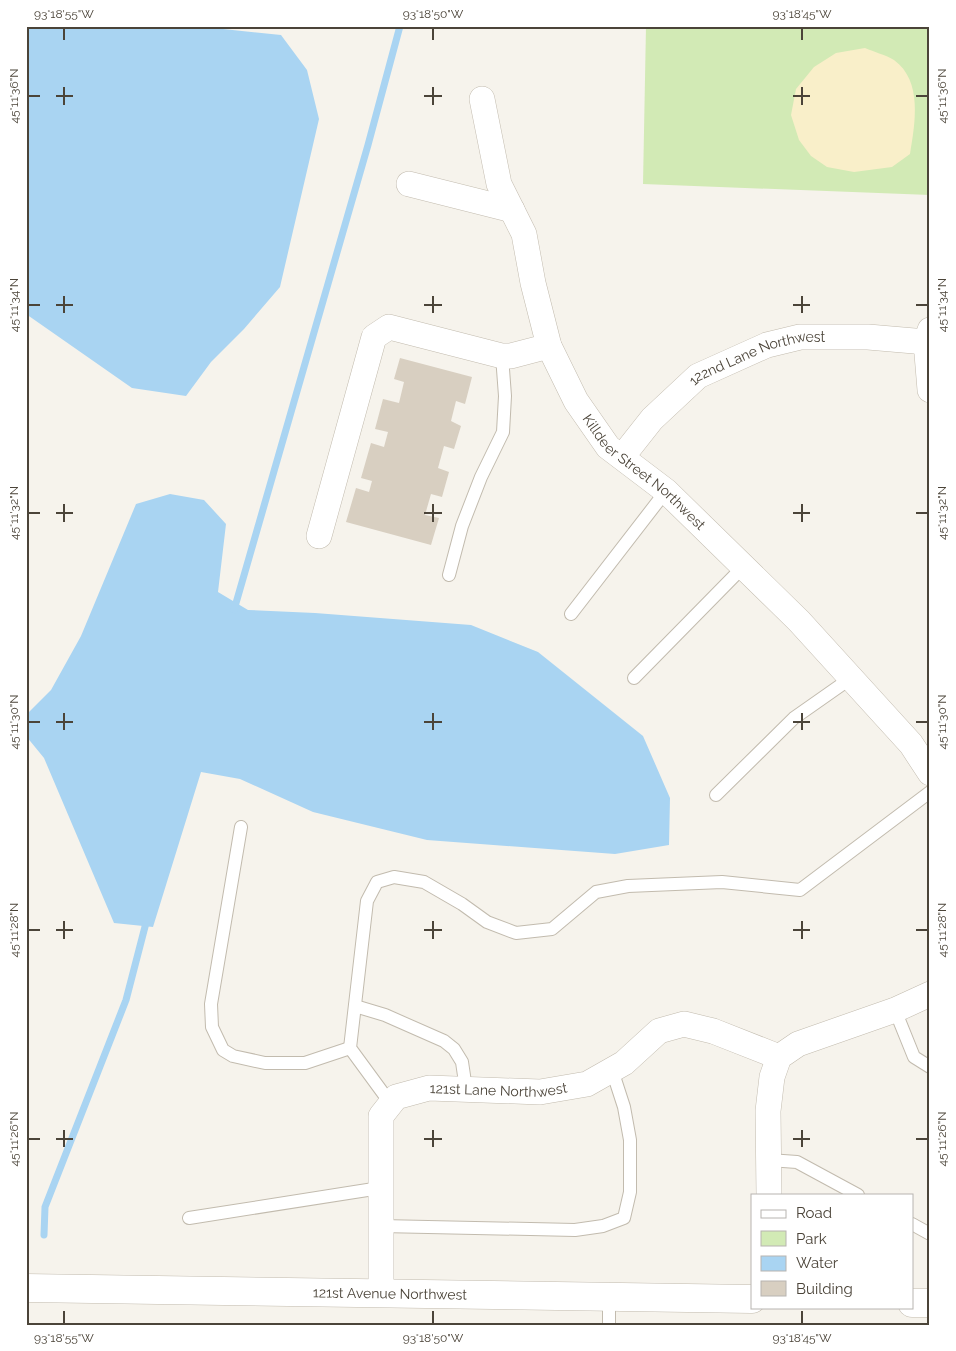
<svg xmlns="http://www.w3.org/2000/svg" width="956" height="1351" viewBox="0 0 956 1351" font-family="Raleway,sans-serif">
  <style>
    .green { fill: #d2eab5 }
    .sand { fill: #f9efc9 }
    .water { fill: #a9d4f2 }
    .lines { fill: none; stroke-linecap: round; stroke-linejoin: round }
    .stream { stroke: #a9d4f2; stroke-width: 7 }
    .building { fill: #d8cfc1 }
    .service-casing { stroke: #c2bbae; stroke-width: 14 }
    .minor-casing { stroke: #c2bbae; stroke-width: 26 }
    .tertiary-casing { stroke: #c2bbae; stroke-width: 29 }
    .service { stroke: #fff; stroke-width: 12 }
    .minor { stroke: #fff; stroke-width: 25 }
    .tertiary { stroke: #fff; stroke-width: 28 }
    .ticks { fill: none; stroke: #4b4439; stroke-width: 2 }
    .labels { text-anchor: middle; stroke-width: 5; stroke-linejoin: round; paint-order: stroke }
    .street-label { font-size: 14px; fill: #4b4439; stroke: #fff }
    .neatline { fill: none; stroke: #4b4439; stroke-width: 2 }
    .ticks-label { font-size: 12px; text-anchor: middle; fill: #4b4439 }
  </style>
  <rect width="100%" height="100%" fill="#f6f3ec"/>
  <polygon class="green" points="646,26 930,26 930,195 643,184"/>
  <path class="sand" d="M865 48C874 52 886 55 894 60 923 81 915 124 910 154L892 167 854 172 827 167 811 156 799 140 791 115 796 89 814 67 836 53Z"/>
  <g class="water">
    <polygon points="26,26 195,26 281,35 307,70 319,119 280,287 244,329 211,362 186,396 132,388 26,314"/>
    <polygon points="170,494 204,500 226,524 218,592 248,610 315,613 471,625 538,652 643,736 670,798 669,845 615,854 427,840 313,812 240,779 201,772 153,927 114,923 44,758 26,736 26,715 51,690 81,636 136,504"/>
  </g>
  <g class="lines">
    <g class="stream">
      <polyline points="234,610 368,145 400,26"/>
      <polyline points="44,1235 45,1207 126,1000 147,919"/>
    </g>
  </g>
  <polygon class="building" points="400,358 472,377 465,404 456,401 451,421 461,426 454,449 444,446 438,468 449,472 442,497 431,494 425,515 439,518 431,545 346,522 356,488 369,492 372,481 361,478 371,443 384,447 388,432 375,429 383,399 399,403 404,382 394,379"/>
  <g class="lines">
    <defs>
      <g id="service">
        <polyline points="449,575 462,526 481,477 503,432 505,396 502,356"/>
        <polyline points="571,614 666,491"/>
        <polyline points="634,678 744,566"/>
        <polyline points="716,795 794,718 851,678"/>
        <polyline points="241,827 211,1004 212,1027 223,1050 233,1056 265,1063 305,1063 350,1048"/>
        <polyline points="355,1006 385,1015 444,1041 454,1049 462,1062 466,1089"/>
        <polyline points="895,1010 914,1057 930,1067"/>
        <polyline points="391,1104 350,1048 367,901 377,882 394,877 424,882 462,904 487,922 516,933 552,929 596,892 628,886 722,882 800,890 930,792"/>
        <polyline points="769,1160 797,1162 858,1195"/>
        <polyline points="189,1218 380,1188"/>
        <polyline points="912,1224 930,1234"/>
        <polyline points="381,1226 575,1230 603,1226 624,1218 630,1192 630,1140 624,1107 612,1070"/>
        <polyline points="609,1297 609,1325"/>
      </g>
      <g id="minor">
        <path id="s1" d="M482 99 499 184 524 234 533 283 549 346 576 401 608 447 666 491 799 621 911 744 930 773"/>
        <polyline points="409,184 512,210"/>
        <polyline points="930,330 926,342 930,390"/>
        <path id="s2" d="M622 457 652 419 698 376 767 345 800 337H868L926 342"/>
        <polyline points="319,536 374,337 389,327 502,356 511,356 549,346"/>
        <polyline points="769,1195 768,1111 772,1077 779,1057 798,1044 895,1010 930,994"/>
        <path id="s3" d="M381 1294V1116L396 1097 429 1088 540 1092 587 1084 624 1063 659 1031 684 1024 713 1031 779 1057"/>
      </g>
      <g id="tertiary">
        <path id="s4" d="M26 1288 752 1299"/>
        <polyline points="912,1303 930,1303"/>
      </g>
    </defs>
    <use href="#service" class="service-casing"/>
    <use href="#minor" class="minor-casing"/>
    <use href="#tertiary" class="tertiary-casing"/>
    <use href="#service" class="service"/>
    <use href="#minor" class="minor"/>
    <use href="#tertiary" class="tertiary"/>
  </g>
  <path class="ticks" d="M64 28V40M433 28V40M802 28V40M64 87V105M433 87V105M802 87V105M28 96H40M56 96H73M424 96H442M793 96H810M916 96H928M64 296V313M433 296V313M802 296V313M28 305H40M56 305H73M424 305H442M793 305H810M916 305H928M64 504V522M433 504V522M802 504V522M28 513H40M56 513H73M424 513H442M793 513H810M916 513H928M64 713V730M433 713V730M802 713V730M28 722H40M56 722H73M424 722H442M793 722H810M916 722H928M64 921V939M433 921V939M802 921V939M28 930H40M56 930H73M424 930H442M793 930H810M916 930H928M64 1130V1147M433 1130V1147M802 1130V1147M28 1139H40M56 1139H73M424 1139H442M793 1139H810M916 1139H928M64 1311V1324M433 1311V1324M802 1311V1324"/>
  <g class="labels">
    <g class="street-label">
      <text dy="5" stroke="none"><textPath href="#s2" startOffset="174">122nd Lane Northwest</textPath></text>
      <text dy="5" stroke="none"><textPath href="#s1" startOffset="418">Killdeer Street Northwest</textPath></text>
      <text dy="5" stroke="none"><textPath href="#s3" startOffset="306">121st Lane Northwest</textPath></text>
      <text dy="5" stroke="none"><textPath href="#s4" startOffset="364">121st Avenue Northwest</textPath></text>
    </g>
  </g>
  <rect width="956" height="1351" fill="none" stroke="#ffffff" stroke-width="55"/>
  <rect x="751" y="1194" width="162" height="115" fill="#ffffff" stroke="#b7b4b0"/>
  <rect x="761" y="1210" width="25" height="8" fill="#ffffff" stroke="#b7b4b0"/>
  <text x="796" y="1218" font-size="15" fill="#4b4439">Road</text>
  <rect x="761" y="1231" width="25" height="15" fill="#d2eab5" stroke="#b7b4b0"/>
  <text x="796" y="1244" font-size="15" fill="#4b4439">Park</text>
  <rect x="761" y="1256" width="25" height="15" fill="#a9d4f2" stroke="#b7b4b0"/>
  <text x="796" y="1268" font-size="15" fill="#4b4439">Water</text>
  <rect x="761" y="1281" width="25" height="15" fill="#d8cfc1" stroke="#b7b4b0"/>
  <text x="796" y="1294" font-size="15" fill="#4b4439">Building</text>
  <rect x="28" y="28" width="900" height="1296" class="neatline"/>
  <g class="ticks-label">
    <text x="64" y="18">93°18'55"W</text>
    <text x="433" y="18">93°18'50"W</text>
    <text x="802" y="18">93°18'45"W</text>
    <text transform="translate(14 96) rotate(-90)" y="4">45°11'36"N</text>
    <text transform="translate(942 96) rotate(-90)" y="4">45°11'36"N</text>
    <text transform="translate(14 305) rotate(-90)" y="4">45°11'34"N</text>
    <text transform="translate(942 305) rotate(-90)" y="4">45°11'34"N</text>
    <text transform="translate(14 513) rotate(-90)" y="4">45°11'32"N</text>
    <text transform="translate(942 513) rotate(-90)" y="4">45°11'32"N</text>
    <text transform="translate(14 722) rotate(-90)" y="4">45°11'30"N</text>
    <text transform="translate(942 722) rotate(-90)" y="4">45°11'30"N</text>
    <text transform="translate(14 930) rotate(-90)" y="4">45°11'28"N</text>
    <text transform="translate(942 930) rotate(-90)" y="4">45°11'28"N</text>
    <text transform="translate(14 1139) rotate(-90)" y="4">45°11'26"N</text>
    <text transform="translate(942 1139) rotate(-90)" y="4">45°11'26"N</text>
    <text x="64" y="1342">93°18'55"W</text>
    <text x="433" y="1342">93°18'50"W</text>
    <text x="802" y="1342">93°18'45"W</text>
  </g>
</svg>
